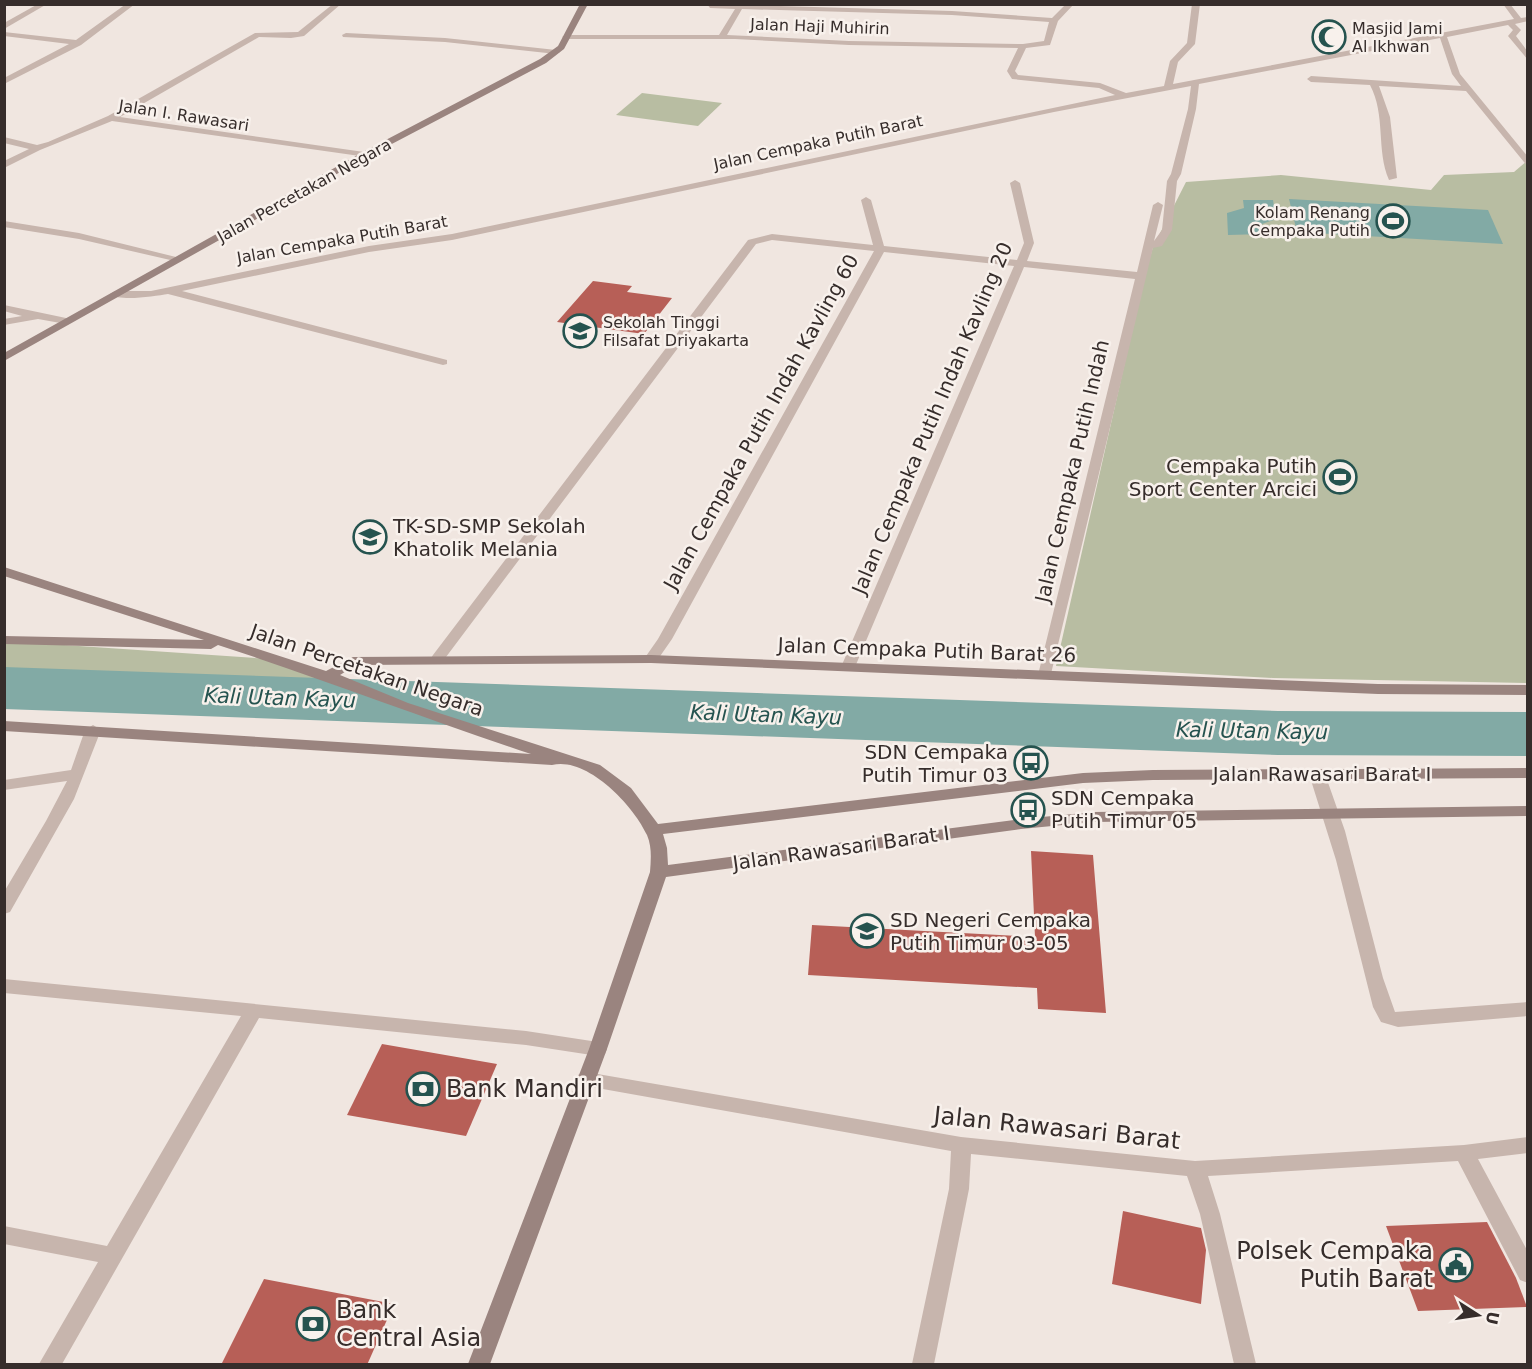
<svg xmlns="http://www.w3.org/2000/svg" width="1532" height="1369" viewBox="0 0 1532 1369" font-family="'DejaVu Sans',sans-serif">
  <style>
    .green { fill: #b8bda2 }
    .water { fill: #82aaa5 }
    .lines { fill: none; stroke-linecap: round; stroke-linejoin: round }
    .river { fill: #82aaa5; fill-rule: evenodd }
    .building { fill: #b75f57 }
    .street { fill: #c7b5ad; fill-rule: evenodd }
    .secondary { fill: #9a847f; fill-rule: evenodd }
    .labels { text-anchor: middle; stroke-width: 5; stroke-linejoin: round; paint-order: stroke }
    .far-street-label { font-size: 16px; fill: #362d2b; stroke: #f8f1ec }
    .far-poi-label { font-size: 16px; fill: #362d2b; stroke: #f8f1ec; text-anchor: start }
    .street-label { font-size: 20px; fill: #362d2b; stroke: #f8f1ec }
    .poi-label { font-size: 20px; fill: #362d2b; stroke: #f8f1ec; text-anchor: start }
    .water-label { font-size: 21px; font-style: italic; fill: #25534f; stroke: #f8f1ec }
    .near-poi-label { font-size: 24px; fill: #362d2b; stroke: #f8f1ec; text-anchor: start }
    .near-street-label { font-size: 24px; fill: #362d2b; stroke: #f8f1ec }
  </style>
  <rect width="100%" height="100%" fill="#f0e6e0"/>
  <g class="green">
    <polygon points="642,93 722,103 698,126 616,115"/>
    <polygon points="1527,161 1527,683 1273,678 1056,666 1144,278 1153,247 1186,182 1281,175 1431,190 1444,175 1514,172"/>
    <polygon points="5,641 269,659 396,704 5,690"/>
  </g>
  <g class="water">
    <polygon points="1289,199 1488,210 1503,244 1297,232"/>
    <polygon points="1243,200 1273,200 1276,219 1262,224 1264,234 1228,235 1227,213 1244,208"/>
  </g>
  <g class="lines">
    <polygon class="river" points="4,667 1278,711 1528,712 1528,756 1278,755 4,709"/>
  </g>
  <g class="building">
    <polygon points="593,281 632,286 627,292 672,298 644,334 557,322"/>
    <polygon points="1031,851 1093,855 1106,1013 1038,1009 1037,988 808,975 812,925 1035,937"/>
    <polygon points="382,1044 497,1064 466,1136 347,1115"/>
    <polygon points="1123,1211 1201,1228 1206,1250 1201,1304 1112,1284"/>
    <polygon points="1487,1222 1516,1278 1527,1307 1418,1311 1386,1226"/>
    <polygon points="264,1279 394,1304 367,1365 221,1365"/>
  </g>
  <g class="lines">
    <g class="street">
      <polygon points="38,4 47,4 4,29 4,23"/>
      <polygon points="126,4 135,4 81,45 4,84 4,78 69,44 4,36 4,32 76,40"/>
      <polygon points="333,4 341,4 304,36 291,38 259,37 120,117 364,152 367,153 367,157 112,121 40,150 4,168 4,161 29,149 4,143 4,137 37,145 48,142 108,116 255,33 298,32"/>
      <path d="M707 4 952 11 1052 18 1066 4H1074L1058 21 1050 45 1026 48 1015 71 1018 75 1100 83 1126 93 1164 86 1170 61 1187 43 1192 4H1200L1195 44 1178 62 1173 84 1514 19 1503 4H1510L1521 18 1528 17V21L1515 24 1521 30 1516 36 1528 52V60L1508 36 1513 30 1508 25 1447 37 1460 74 1528 157V167L1466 91 1379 86 1390 117 1397 178 1389 180C1376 150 1386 115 1370 85L1311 82 1307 79 1311 76 1461 86 1452 74 1440 38 1199 84 1196 109 1181 174 1177 181 1172 230 1162 246 1153 248 1050 678 1045 679 1038 675 1135 279 1024 267 855 667 848 671 841 667 1014 266 884 252 672 639 656 662 651 663 644 659 658 639 874 251 772 240 756 244 443 661H433L431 658 433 655 748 240 772 234 873 245 861 200 866 197 871 200 884 246 1017 260 1024 243 1010 183 1015 180 1020 183 1034 243 1027 261 1137 272 1153 205 1158 202 1163 205 1154 241 1162 230 1167 181 1171 174 1188 109 1191 86 1054 112 452 240 369 252 182 291 447 360V364L443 365 168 294C155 296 120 302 110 294L115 291H151L369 246 452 234 1115 95 1099 88 1012 79 1007 71 1018 48 849 45 735 39H566L562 37 566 35H719L735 9 710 8ZM742 9 952 15 1049 22 1044 41 1023 44 849 41 727 35Z"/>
      <polygon points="346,33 445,38 556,50 560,52 556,54 445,42 343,37 342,35"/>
      <polygon points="4,221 79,233 184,259 179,262 79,239 4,227"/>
      <polygon points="4,305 66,318 72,321 66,324 38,319 4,325 4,319 22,316 4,311"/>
      <polygon points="93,725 101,730 74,799 10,912 4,914 4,892 46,821 67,781 4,790 4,780 71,770 85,730"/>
      <polygon points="1317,769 1325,774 1345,831 1383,978 1395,1012 1528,1002 1528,1016 1398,1027 1381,1022 1373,1007 1336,860 1309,774"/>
      <polygon points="4,979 526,1031 598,1042 605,1044 607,1049 605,1054 598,1056 526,1045 259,1018 62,1364 39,1364 98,1262 4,1244 4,1226 107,1246 241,1016 4,993"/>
      <polygon points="586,1072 961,1137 1195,1161 1464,1145 1528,1137 1528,1153 1478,1159 1528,1252 1528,1283 1520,1280 1458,1161 1208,1176 1220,1214 1256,1364 1234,1364 1200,1214 1187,1176 971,1154 969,1189 934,1364 912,1364 949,1189 951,1151 586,1086 579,1084 576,1079 579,1074"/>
    </g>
    <g class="secondary">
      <polygon points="580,4 588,4 564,49 546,63 367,157 4,361 4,353 361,153 540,59 558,46"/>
      <path d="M4 567 326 671 353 657 651 655 1378 684 1528 685V695L1378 694 651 663 356 665 340 675 408 703 600 765 631 788 658 824 1083 773 1153 770 1528 768V778L1153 780 1083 783 663 834 667 848 668 865 1021 819 1094 812 1528 806V816L1094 822 1021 829 666 877 607 1049 490 1364H468L589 1049 650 872C651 859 652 847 647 835 634 806 587 756 552 765L4 731V721L531 754C426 719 323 679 218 645L211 649 4 644V636L204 640 4 576Z"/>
    </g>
  </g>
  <defs>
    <symbol id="mosque-ring" viewBox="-11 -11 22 22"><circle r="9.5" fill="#f8f1ec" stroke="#25534f" stroke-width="1.5"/><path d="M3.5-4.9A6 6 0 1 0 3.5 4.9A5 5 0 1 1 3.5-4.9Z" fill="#25534f"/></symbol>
    <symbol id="stadium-ring" viewBox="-11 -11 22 22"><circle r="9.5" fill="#f8f1ec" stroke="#25534f" stroke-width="1.5"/><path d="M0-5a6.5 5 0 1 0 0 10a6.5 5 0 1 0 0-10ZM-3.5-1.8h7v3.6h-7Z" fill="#25534f"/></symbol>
    <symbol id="university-ring" viewBox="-11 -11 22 22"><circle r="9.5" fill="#f8f1ec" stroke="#25534f" stroke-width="1.5"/><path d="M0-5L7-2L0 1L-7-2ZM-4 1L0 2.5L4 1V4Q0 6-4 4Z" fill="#25534f"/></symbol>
    <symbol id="school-ring" viewBox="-11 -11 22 22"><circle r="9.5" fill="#f8f1ec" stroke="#25534f" stroke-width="1.5"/><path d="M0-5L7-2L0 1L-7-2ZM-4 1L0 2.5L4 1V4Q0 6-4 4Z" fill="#25534f"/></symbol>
    <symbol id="bus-ring" viewBox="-11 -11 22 22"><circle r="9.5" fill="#f8f1ec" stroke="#25534f" stroke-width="1.5"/><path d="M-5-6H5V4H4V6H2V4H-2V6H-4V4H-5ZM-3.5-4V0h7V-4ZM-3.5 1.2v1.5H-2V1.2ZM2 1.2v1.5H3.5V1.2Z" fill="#25534f"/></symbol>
    <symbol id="bank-ring" viewBox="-11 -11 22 22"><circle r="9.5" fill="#f8f1ec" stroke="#25534f" stroke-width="1.5"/><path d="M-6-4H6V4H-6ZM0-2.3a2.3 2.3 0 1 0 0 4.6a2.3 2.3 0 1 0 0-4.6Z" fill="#25534f"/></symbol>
    <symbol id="civic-ring" viewBox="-11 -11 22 22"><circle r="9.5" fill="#f8f1ec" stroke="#25534f" stroke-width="1.5"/><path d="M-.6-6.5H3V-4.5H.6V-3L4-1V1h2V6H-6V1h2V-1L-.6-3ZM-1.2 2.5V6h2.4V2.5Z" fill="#25534f"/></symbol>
  </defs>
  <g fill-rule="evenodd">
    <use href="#mosque-ring" x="1310" y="18" width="38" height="38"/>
    <use href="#stadium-ring" x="1374" y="202" width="38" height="38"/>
    <use href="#university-ring" x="561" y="312" width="38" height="38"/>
    <use href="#stadium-ring" x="1321" y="458" width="38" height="38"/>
    <use href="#school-ring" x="351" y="518" width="38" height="38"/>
    <use href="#bus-ring" x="1012" y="744" width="38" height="38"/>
    <use href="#bus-ring" x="1009" y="791" width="38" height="38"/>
    <use href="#school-ring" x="848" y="912" width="38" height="38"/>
    <use href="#bank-ring" x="404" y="1070" width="38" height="38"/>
    <use href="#civic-ring" x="1437" y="1246" width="38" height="38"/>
    <use href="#bank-ring" x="294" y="1305" width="38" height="38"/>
  </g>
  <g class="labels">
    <g class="far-street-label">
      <text transform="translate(820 26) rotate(2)" y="6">Jalan Haji Muhirin</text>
      <text transform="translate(184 115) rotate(9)" y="6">Jalan I. Rawasari</text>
      <text transform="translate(818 142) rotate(-12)" y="6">Jalan Cempaka Putih Barat</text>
      <text transform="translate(304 190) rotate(-29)" y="6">Jalan Percetakan Negara</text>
      <text transform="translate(342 239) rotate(-10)" y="6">Jalan Cempaka Putih Barat</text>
    </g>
    <g class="far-poi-label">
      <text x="1352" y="34">Masjid Jami<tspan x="1352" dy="18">Al Ikhwan</tspan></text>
      <text x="1370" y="218" text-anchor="end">Kolam Renang<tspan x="1370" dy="18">Cempaka Putih</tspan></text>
      <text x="603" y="328">Sekolah Tinggi<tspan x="603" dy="18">Filsafat Driyakarta</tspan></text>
    </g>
    <g class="street-label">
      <text transform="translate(932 418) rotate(-67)" y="7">Jalan Cempaka Putih Indah Kavling 20</text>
      <text transform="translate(761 422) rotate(-61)" y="7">Jalan Cempaka Putih Indah Kavling 60</text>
      <text transform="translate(1072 471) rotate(-77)" y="7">Jalan Cempaka Putih Indah</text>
      <text transform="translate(927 650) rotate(2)" y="7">Jalan Cempaka Putih Barat 26</text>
      <text transform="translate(367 670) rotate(19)" y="7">Jalan Percetakan Negara</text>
      <text x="1322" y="781">Jalan Rawasari Barat I</text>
      <text transform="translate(841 848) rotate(-8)" y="7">Jalan Rawasari Barat I</text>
    </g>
    <g class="poi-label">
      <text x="1317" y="473" text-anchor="end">Cempaka Putih<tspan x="1317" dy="23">Sport Center Arcici</tspan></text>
      <text x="393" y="533">TK-SD-SMP Sekolah<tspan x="393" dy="23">Khatolik Melania</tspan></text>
      <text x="1008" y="759" text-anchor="end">SDN Cempaka<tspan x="1008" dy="23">Putih Timur 03</tspan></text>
      <text x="1051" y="805">SDN Cempaka<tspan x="1051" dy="23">Putih Timur 05</tspan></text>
      <text x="890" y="927">SD Negeri Cempaka<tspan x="890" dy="23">Putih Timur 03-05</tspan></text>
    </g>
    <g class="water-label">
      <text transform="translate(280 698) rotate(2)" y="7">Kali Utan Kayu</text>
      <text transform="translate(766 715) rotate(2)" y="7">Kali Utan Kayu</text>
      <text transform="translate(1252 731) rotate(1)" y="7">Kali Utan Kayu</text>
    </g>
    <g class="near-poi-label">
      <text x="446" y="1097">Bank Mandiri</text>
      <text x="1433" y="1259" text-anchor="end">Polsek Cempaka<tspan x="1433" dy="28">Putih Barat</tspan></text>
      <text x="336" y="1318">Bank<tspan x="336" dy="28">Central Asia</tspan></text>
    </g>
    <g class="near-street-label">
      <text transform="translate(1057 1128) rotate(6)" y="8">Jalan Rawasari Barat</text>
    </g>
  </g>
  <rect width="1532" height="1369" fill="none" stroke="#362d2b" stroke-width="12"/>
  <g transform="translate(1478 1315) rotate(102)" stroke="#f8f1ec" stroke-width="4.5" paint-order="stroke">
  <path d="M0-4.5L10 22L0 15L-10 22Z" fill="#362d2b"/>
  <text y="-9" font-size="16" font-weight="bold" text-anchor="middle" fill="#362d2b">U</text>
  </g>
</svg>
